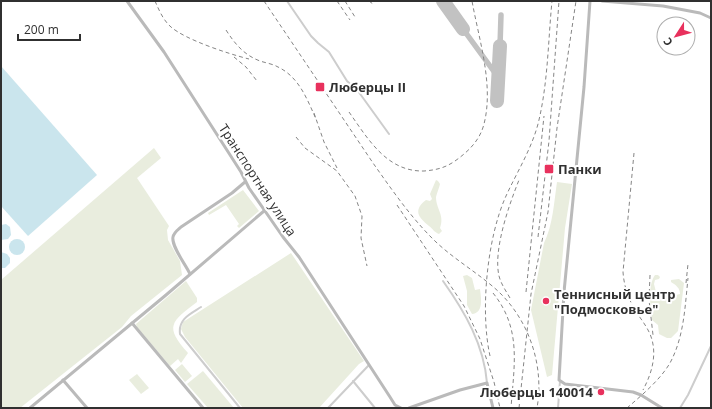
<svg xmlns="http://www.w3.org/2000/svg" width="712" height="409" viewBox="0 0 712 409" font-family="'Open Sans',sans-serif">
  <style>
    .green { fill: #e9edde }
    .water { fill: #cae5ed }
    .lines { fill: none; stroke-linecap: round; stroke-linejoin: round }
    .taxiway { stroke: #c2c2c2; stroke-width: 5.5 }
    .runway { stroke: #c2c2c2; stroke-width: 14 }
    .street { stroke: #cdcdcd; stroke-width: 2 }
    .secondary { stroke: #bababa; stroke-width: 3 }
    .rail { stroke: #858585; stroke-width: 1; stroke-dasharray: 4 3; stroke-linecap: butt }
    .poi-dot { fill: #e8315d; stroke: #fff; stroke-width: 1.5 }
    .labels { text-anchor: middle; stroke-width: 4; stroke-linejoin: round; paint-order: stroke }
    .poi-label { font-size: 13px; font-weight: bold; fill: #303030; stroke: #fff; text-anchor: start }
    .street-label { font-size: 13px; fill: #303030; stroke: #fff }
  </style>
  <rect width="100%" height="100%" fill="#fff"/>
  <g class="green">
    <polygon points="154,148 161,158 137,178 169,226 167,230 168,240 180,261 182,275 131,316 122,327 20,408 1,408 1,280"/>
    <path d="M436 180 438 181 440 184C439 188 437 193 436 197 436 209 445 215 440 228L442 231 439 234C434 232 433 229 429 226 418 217 413 210 426 200L430 201 432 199 430 194Z"/>
    <path d="M557 182 572 184 565 228 552 375 547 377 531 310 544 243C553 225 554 202 557 182Z"/>
    <polygon points="243,190 259,211 239,228 237,226 239,224 226,205 209,215 208,213"/>
    <polygon points="291,253 364,361 359,364 319,408 243,408 185,337 181,329 183,322"/>
    <path d="M467 275 472 278 475 290 480 289C481 298 484 313 472 314L467 305V291L463 276Z"/>
    <path d="M655 275H658L660 277 659 279 655 280 654 284 656 292C663 298 672 296 680 294 680 288 676 285 671 282V280L679 279 684 283 678 331 671 338H667L659 334 658 325 652 320C651 306 647 287 655 275Z"/>
    <path d="M186 281 197 298V302C171 322 164 326 188 353L181 363 178 359 170 366 137 327 136 324Z"/>
    <polygon points="182,364 192,376 185,382 175,370"/>
    <polygon points="203,371 234,408 208,408 187,384"/>
    <polygon points="137,374 149,388 141,394 129,380"/>
  </g>
  <g class="water">
    <polygon points="1,66 97,175 28,236 1,206"/>
    <polygon points="6,224 10,227 11,235 8,239 1,240 1,225"/>
    <circle cx="17" cy="247" r="8"/>
    <polygon points="1,252 7,254 10,258 10,263 5,268 1,268"/>
  </g>
  <g class="lines">
    <g class="taxiway">
      <polyline points="463,29 498,77"/>
      <polyline points="500,46 501,15"/>
    </g>
    <g class="runway">
      <polyline points="443,1 463,29"/>
      <polyline points="497,101 500,46"/>
    </g>
    <g class="street">
      <polyline points="287,1 311,36 318,43 329,52 347,81 358,91 389,134"/>
      <path d="M443 281C465 312 484 345 487 383"/>
      <path d="M201 307C190 314 178 319 180 334L240 408"/>
      <polyline points="353,381 375,408"/>
      <polyline points="328,408 369,365"/>
      <polyline points="558,408 560,381"/>
      <polyline points="680,408 688,395 711,346"/>
    </g>
    <g class="secondary">
      <polyline points="127,1 164,52 241,172 249,188 283,237 299,257 390,397 395,405 401,408"/>
      <polyline points="590,1 584,87 564,292 559,380 565,384 633,392 641,395 662,408"/>
      <polyline points="602,1 663,6 700,13 711,18"/>
      <path d="M190 274C186 265 171 246 173 237 174 232 178 230 181 227L232 193 245 182"/>
      <polyline points="132,323 203,408"/>
      <polyline points="63,380 87,408"/>
      <polyline points="30,408 166,295 264,211"/>
      <polyline points="409,408 460,390 487,383 493,408"/>
    </g>
    <g class="rail">
      <path d="M155 1C159 10 163 20 171 27 186 40 229 54 249 59"/>
      <path d="M264 1 373 163C392 190 412 219 436 242 453 258 473 270 491 285 527 314 545 363 537 408"/>
      <polyline points="337,1 350,20"/>
      <polyline points="345,1 355,17"/>
      <polyline points="369,1 373,4"/>
      <path d="M226 30C235 44 244 55 260 61 266 63 273 64 278 67 299 77 307 99 316 119"/>
      <polyline points="234,57 246,67 257,81"/>
      <path d="M349 112C368 139 387 172 424 171 436 170 445 168 455 161 469 151 480 140 484 124 494 85 479 40 472 1"/>
      <polyline points="314,113 324,142 337,168"/>
      <polyline points="296,137 305,148 337,171 355,196 362,216 361,238 367,266"/>
      <path d="M634 153 623 272C624 286 628 298 635 310 640 318 646 325 650 334 658 353 652 373 643 390"/>
      <polyline points="397,205 464,306 480,339 494,382 500,408"/>
      <polyline points="538,237 549,141 559,1"/>
      <polyline points="650,275 649,300 653,335"/>
      <polyline points="686,283 688,264"/>
      <polyline points="526,292 544,116"/>
      <path d="M493 293C522 329 514 365 511 408"/>
      <path d="M510 298C506 291 501 284 499 276 493 250 509 205 519 180"/>
      <path d="M490 356C480 311 487 238 506 196 517 172 531 150 538 124 548 84 548 42 552 1"/>
      <polyline points="519,408 531,294 548,212 557,128 576,1"/>
      <path d="M627 408C642 395 660 380 670 363 684 337 685 307 688 278"/>
    </g>
  </g>
  <g class="poi-dot">
    <rect x="315" y="82" width="10" height="10" rx="2"/>
    <rect x="544" y="164" width="10" height="10" rx="2"/>
    <circle cx="546" cy="301" r="4"/>
    <circle cx="601" cy="392" r="4"/>
  </g>
  <g class="labels">
    <g class="poi-label">
      <text x="329" y="92">Люберцы II</text>
      <text x="558" y="174">Панки</text>
      <text x="554" y="299">Теннисный центр<tspan x="554" dy="15">"Подмосковье"</tspan></text>
      <text x="593" y="397" text-anchor="end">Люберцы 140014</text>
    </g>
    <g class="street-label">
      <text transform="translate(258 180) rotate(57)" y="5">Транспортная улица</text>
    </g>
  </g>
  <rect width="712" height="409" fill="none" stroke="#303030" stroke-width="4"/>
  <g transform="translate(676 36) rotate(234)"><circle r="19" fill="#ffffff" stroke="#acacac"/>
  <path d="M0-3L7 15L0 10L-7 15Z" fill="#e8315d"/>
  <text y="-6" font-size="11" font-weight="bold" text-anchor="middle" fill="#303030">С</text>
  </g>
  <path d="M18 34v6h62v-6" fill="none" stroke="#303030" stroke-width="2"/>
  <text x="24" y="34" font-size="12" fill="#303030" stroke="#ffffff" stroke-width="3" paint-order="stroke">200 m</text>
</svg>
